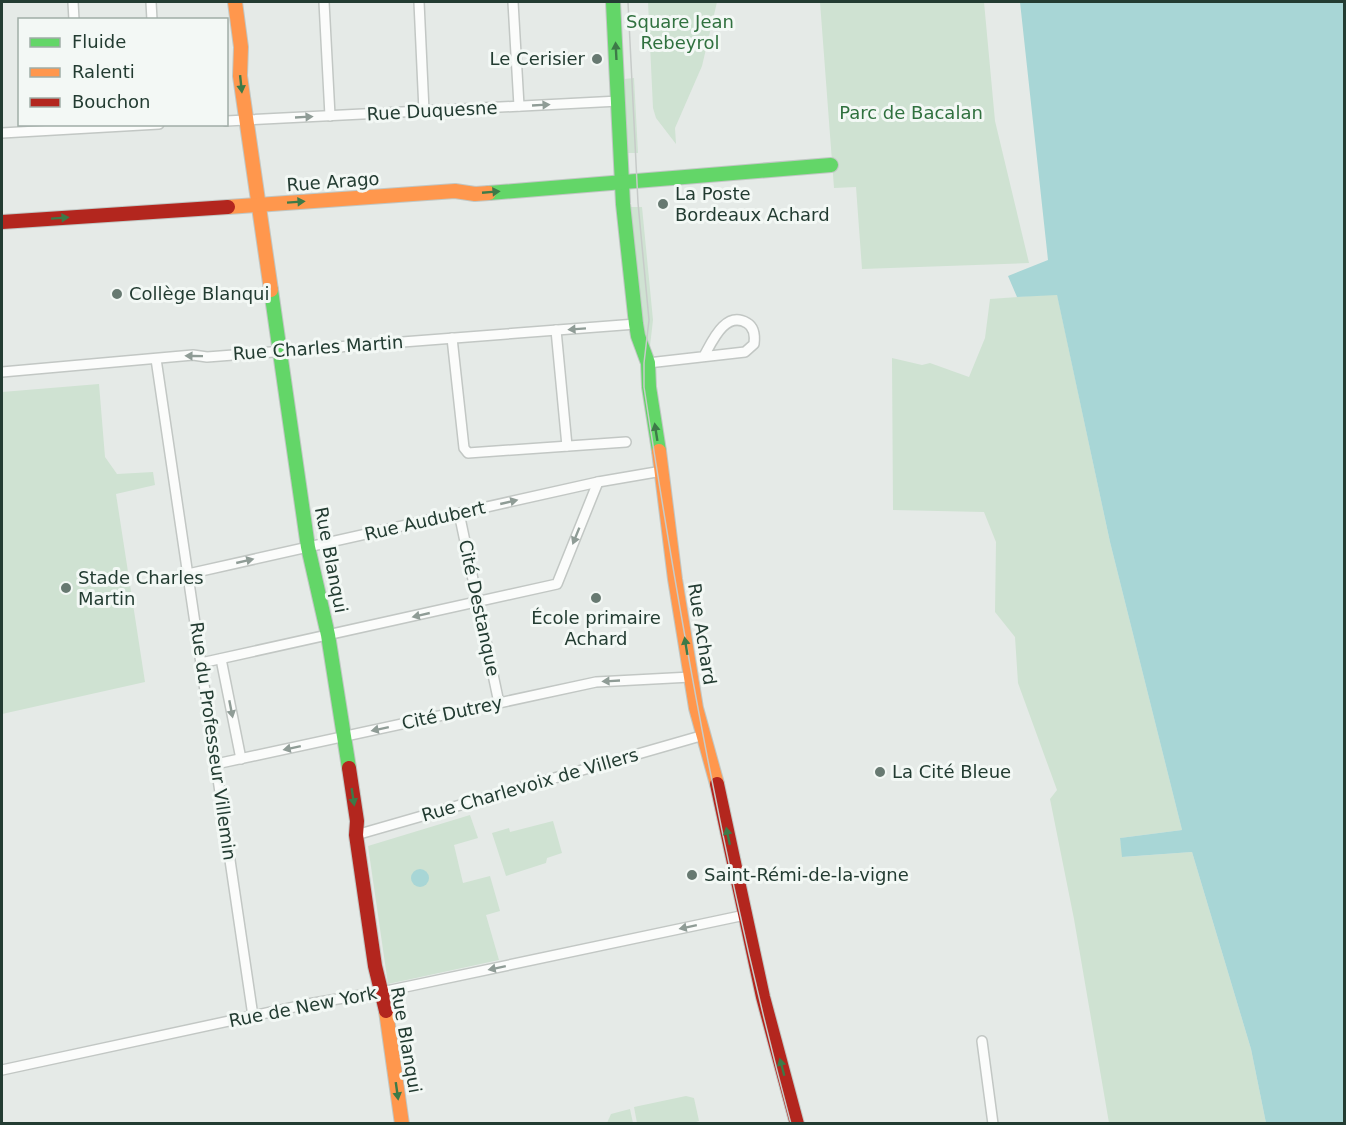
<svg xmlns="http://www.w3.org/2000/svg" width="1346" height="1125" viewBox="0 0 1346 1125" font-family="'DejaVu Sans',sans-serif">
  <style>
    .green { fill: #cfe2d2 }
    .water { fill: #a8d6d6 }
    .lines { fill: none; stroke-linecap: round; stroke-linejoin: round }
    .street-casing { stroke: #c2c7c4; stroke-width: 12 }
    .fast-casing { stroke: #c1c7c4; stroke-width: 16 }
    .slow-casing { stroke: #c1c7c4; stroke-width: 16 }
    .jam-casing { stroke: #c1c7c4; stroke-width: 16 }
    .street { stroke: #fbfcfb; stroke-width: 9 }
    .fast { stroke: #63d668; stroke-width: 14 }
    .slow { stroke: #ff974d; stroke-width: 14 }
    .jam { stroke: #b3261e; stroke-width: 14 }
    .tram { stroke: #c7cbc9; stroke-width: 1.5 }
    .oneway { fill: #3d7a48 }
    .oneway2 { fill: #8f9c96 }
    .poi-dot { fill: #677971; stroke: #f3f8f5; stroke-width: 2 }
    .labels { text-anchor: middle; stroke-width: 6; stroke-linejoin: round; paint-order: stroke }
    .park-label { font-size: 18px; fill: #30713f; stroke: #f3f8f5 }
    .poi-label { font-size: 18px; fill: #233c32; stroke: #f3f8f5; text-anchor: start }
    .street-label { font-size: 18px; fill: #233c32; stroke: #f3f8f5 }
  </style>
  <rect width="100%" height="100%" fill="#e5eae7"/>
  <g class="green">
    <polygon points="648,2 717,2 702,66 675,128 676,144 656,118 653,108"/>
    <polygon points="820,2 984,2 995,121 1029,263 862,269 856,187 834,188"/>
    <polygon points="634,78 638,153 628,153 624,79"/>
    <polygon points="631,207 642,207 653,320 650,346 641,333 642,319"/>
    <polygon points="1057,294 1110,542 1182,830 1120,838 1123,857 1192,852 1251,1049 1266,1123 1109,1123 1074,919 1050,799 1057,790 1018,683 1015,637 995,612 996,542 984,512 893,510 892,358 922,365 930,363 969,377 985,338 990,299"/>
    <polygon points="99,384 105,457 117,474 153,472 155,485 116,494 145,682 2,714 2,392"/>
    <polygon points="470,815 478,838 454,845 463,883 490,876 500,911 486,915 499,960 388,984 368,846"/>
    <polygon points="553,821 562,853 547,858 546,863 506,876 492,833 509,828 510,832"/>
    <polygon points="686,1096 694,1098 699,1121 690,1124 637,1123 634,1107"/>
    <polygon points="630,1109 633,1123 607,1123 611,1114"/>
  </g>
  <g class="water">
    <polygon points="1020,2 1344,2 1344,1123 1266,1123 1251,1049 1192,852 1122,857 1120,838 1182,830 1110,542 1057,295 1017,297 1008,276 1048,260"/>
    <circle cx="420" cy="878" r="9"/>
  </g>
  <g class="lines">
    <defs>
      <g id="street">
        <polyline points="73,2 74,20"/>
        <polyline points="151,2 152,20"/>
        <polyline points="324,2 330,116"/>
        <polyline points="419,2 424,111"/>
        <polyline points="513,2 519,106"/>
        <polyline points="226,121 619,101"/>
        <polyline points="2,133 159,124"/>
        <polyline points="556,330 567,446"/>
        <polyline points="452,338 464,448 468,453 626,442"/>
        <polyline points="156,359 253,1016"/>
        <path d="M648 363 745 352 754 344C755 336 754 327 747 323 725 310 712 342 704 356"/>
        <polyline points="2,372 193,355 207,357 636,324"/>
        <polyline points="459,513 499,703"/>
        <polyline points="188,574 598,482 662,471"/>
        <polyline points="221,659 241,759"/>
        <polyline points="201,663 557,584 598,482"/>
        <polyline points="216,764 596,682 691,677"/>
        <polyline points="356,835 704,735"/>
        <polyline points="982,1041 993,1124"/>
        <polyline points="2,1070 308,1004 391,990 745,915"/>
      </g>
      <g id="fast">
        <polyline points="613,2 623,204 636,324 638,336 648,363 649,387 659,451"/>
        <polyline points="489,193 831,165"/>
        <polyline points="271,290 308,547 328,635 349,768"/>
      </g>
      <g id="slow">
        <polyline points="235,2 241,47 240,76 271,290"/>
        <polyline points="228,207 455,191 475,194 489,193"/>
        <polyline points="659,451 675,579 696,708 717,784"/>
        <polyline points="386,1011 402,1124"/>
      </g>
      <g id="jam">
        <polyline points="2,222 228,207"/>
        <polyline points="349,768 357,821 356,835 375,966 386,1011"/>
        <polyline points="717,784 763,997 797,1124"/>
      </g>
    </defs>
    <use href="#street" class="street-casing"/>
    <use href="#fast" class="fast-casing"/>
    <use href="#slow" class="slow-casing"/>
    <use href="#jam" class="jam-casing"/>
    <use href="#street" class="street"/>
    <use href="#fast" class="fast"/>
    <use href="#slow" class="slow"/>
    <use href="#jam" class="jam"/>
    <path class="tram" d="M628 2 638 203 649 320 644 363V387C682 635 726 881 791 1124"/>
  </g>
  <defs><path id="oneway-solid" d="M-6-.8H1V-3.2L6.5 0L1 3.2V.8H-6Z" transform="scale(1.5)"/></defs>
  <g class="oneway">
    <use href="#oneway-solid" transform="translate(616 51) rotate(-93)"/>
    <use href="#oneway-solid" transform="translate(241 84) rotate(84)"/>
    <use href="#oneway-solid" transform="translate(491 192) rotate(-5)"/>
    <use href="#oneway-solid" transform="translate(296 202) rotate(-4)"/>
    <use href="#oneway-solid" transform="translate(60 218) rotate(-4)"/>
    <use href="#oneway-solid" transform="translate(656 432) rotate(-99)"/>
    <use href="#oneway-solid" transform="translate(686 646) rotate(-99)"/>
    <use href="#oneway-solid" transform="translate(353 797) rotate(81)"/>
    <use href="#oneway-solid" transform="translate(728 836) rotate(-102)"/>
    <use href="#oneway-solid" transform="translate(782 1067) rotate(-105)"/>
    <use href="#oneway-solid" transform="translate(397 1091) rotate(82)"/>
  </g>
  <g class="oneway2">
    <use href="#oneway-solid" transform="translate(541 105) rotate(-3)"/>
    <use href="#oneway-solid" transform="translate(304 117) rotate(-3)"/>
    <use href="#oneway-solid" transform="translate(577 329) rotate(176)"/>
    <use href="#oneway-solid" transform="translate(194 356) rotate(-179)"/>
    <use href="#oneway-solid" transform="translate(509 502) rotate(-13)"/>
    <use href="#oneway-solid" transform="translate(576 536) rotate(112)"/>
    <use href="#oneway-solid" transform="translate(245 561) rotate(-13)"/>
    <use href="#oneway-solid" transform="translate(421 615) rotate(167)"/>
    <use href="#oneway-solid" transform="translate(611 681) rotate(177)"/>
    <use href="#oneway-solid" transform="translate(231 709) rotate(79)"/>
    <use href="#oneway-solid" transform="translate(380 729) rotate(168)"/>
    <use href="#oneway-solid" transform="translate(292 748) rotate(168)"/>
    <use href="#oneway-solid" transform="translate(688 927) rotate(168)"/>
    <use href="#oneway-solid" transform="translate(497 968) rotate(168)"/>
  </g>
  <g class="poi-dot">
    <circle cx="597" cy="59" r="6"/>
    <circle cx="663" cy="204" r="6"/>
    <circle cx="117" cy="294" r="6"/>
    <circle cx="66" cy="588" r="6"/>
    <circle cx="596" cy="598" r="6"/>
    <circle cx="880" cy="772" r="6"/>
    <circle cx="692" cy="875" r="6"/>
  </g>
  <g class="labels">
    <g class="park-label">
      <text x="680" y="28">Square Jean<tspan x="680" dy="21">Rebeyrol</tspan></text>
      <text x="911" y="119">Parc de Bacalan</text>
    </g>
    <g class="poi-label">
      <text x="585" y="65" text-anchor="end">Le Cerisier</text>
      <text x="675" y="200">La Poste<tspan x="675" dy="21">Bordeaux Achard</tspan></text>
      <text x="129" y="300">Collège Blanqui</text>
      <text x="78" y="584">Stade Charles<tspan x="78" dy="21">Martin</tspan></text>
      <text x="596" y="624" text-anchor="middle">École primaire<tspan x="596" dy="21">Achard</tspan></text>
      <text x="892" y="778">La Cité Bleue</text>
      <text x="704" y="881">Saint-Rémi-de-la-vigne</text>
    </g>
    <g class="street-label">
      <text transform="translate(432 111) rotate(-3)" y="6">Rue Duquesne</text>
      <text transform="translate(333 182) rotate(-4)" y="6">Rue Arago</text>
      <text transform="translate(318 348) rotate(-4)" y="6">Rue Charles Martin</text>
      <text transform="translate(425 521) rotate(-13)" y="6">Rue Audubert</text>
      <text transform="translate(331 560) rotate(79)" y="6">Rue Blanqui</text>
      <text transform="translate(479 608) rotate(78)" y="6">Cité Destanque</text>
      <text transform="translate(702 634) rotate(81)" y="6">Rue Achard</text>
      <text transform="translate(452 713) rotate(-12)" y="6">Cité Dutrey</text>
      <text transform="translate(213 741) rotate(82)" y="6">Rue du Professeur Villemin</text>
      <text transform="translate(530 785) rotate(-16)" y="6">Rue Charlevoix de Villers</text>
      <text transform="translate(303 1007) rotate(-11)" y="6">Rue de New York</text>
      <text transform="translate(406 1040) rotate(80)" y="6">Rue Blanqui</text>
    </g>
  </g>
  <rect width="1346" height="1125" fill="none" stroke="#233c32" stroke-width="6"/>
  <rect x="18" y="18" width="210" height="108" fill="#f3f8f5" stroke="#a0ada7" stroke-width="1.5"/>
  <rect x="30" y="38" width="30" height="9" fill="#63d668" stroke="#a0ada7" stroke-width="1.5"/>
  <text x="72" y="48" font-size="18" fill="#233c32">Fluide</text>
  <rect x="30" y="68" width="30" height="9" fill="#ff974d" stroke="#a0ada7" stroke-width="1.5"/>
  <text x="72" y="78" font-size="18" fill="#233c32">Ralenti</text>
  <rect x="30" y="98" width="30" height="9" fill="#b3261e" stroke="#a0ada7" stroke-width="1.5"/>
  <text x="72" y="108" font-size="18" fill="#233c32">Bouchon</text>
</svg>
